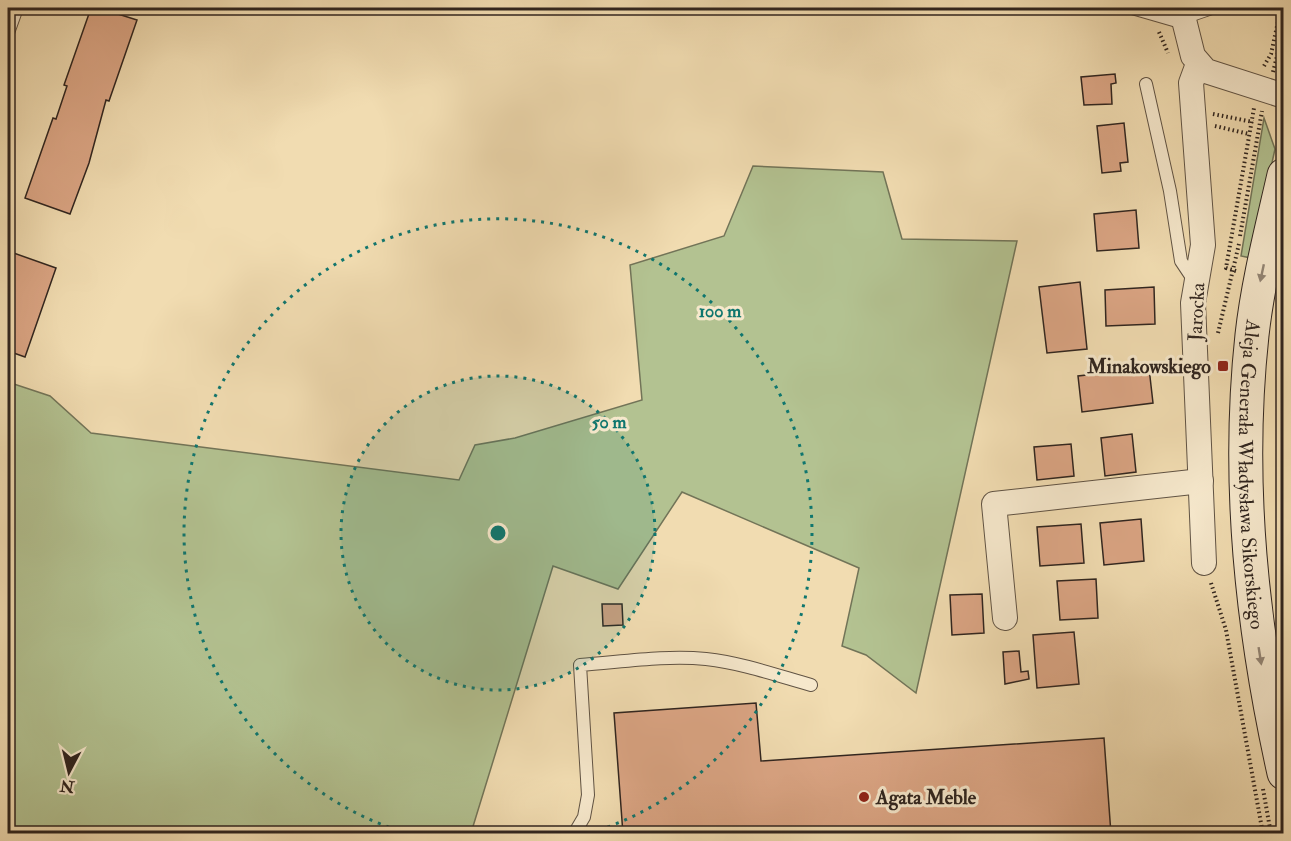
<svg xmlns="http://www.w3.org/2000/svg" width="1291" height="841" viewBox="0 0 1291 841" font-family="'IM FELL Double Pica',serif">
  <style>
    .green { fill: #b3c291; stroke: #727458; stroke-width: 1.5 }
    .building { fill: #dba584; stroke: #30251f; stroke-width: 1.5 }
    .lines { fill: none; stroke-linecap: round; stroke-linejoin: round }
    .service-casing { stroke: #605344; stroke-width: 14 }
    .minor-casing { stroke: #605344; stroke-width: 26 }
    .secondary-casing { stroke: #30251f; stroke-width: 35 }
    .path { stroke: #30251f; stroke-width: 4; stroke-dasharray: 1.5 3; stroke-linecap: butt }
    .service { stroke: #f6e8cc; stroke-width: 12 }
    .minor { stroke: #f6e8cc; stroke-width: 24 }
    .secondary { stroke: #f6e8cc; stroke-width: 33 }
    .oneway { fill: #938676 }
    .ring { fill: none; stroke: #0f766e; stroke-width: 3; stroke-dasharray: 3 6 }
    .poi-dot { fill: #8f2418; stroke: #f6e8cc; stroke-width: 2 }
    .labels { text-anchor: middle; stroke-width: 6; stroke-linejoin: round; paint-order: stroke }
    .street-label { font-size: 20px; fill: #30251f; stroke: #f6e8cc }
    .poi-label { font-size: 20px; font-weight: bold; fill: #30251f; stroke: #f6e8cc; text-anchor: end }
    .centre { fill: #0f766e; stroke: #f6e8cc; stroke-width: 3 }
    .ring-label { font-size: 18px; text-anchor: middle; font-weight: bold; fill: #0f766e; stroke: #f6e8cc; stroke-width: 6; stroke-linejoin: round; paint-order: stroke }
  </style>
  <rect width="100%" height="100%" fill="#f1dcb1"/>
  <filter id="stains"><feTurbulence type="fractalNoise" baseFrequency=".00333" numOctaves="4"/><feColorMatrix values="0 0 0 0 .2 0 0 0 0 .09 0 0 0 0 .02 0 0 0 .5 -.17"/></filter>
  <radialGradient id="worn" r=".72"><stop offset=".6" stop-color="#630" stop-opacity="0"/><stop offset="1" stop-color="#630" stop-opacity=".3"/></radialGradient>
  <g class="green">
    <polygon points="1264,118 1275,149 1251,258 1241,256"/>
    <polygon points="753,166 883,172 902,239 1017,241 916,693 866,655 842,646 859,568 682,492 618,589 553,566 471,833 8,833 8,382 50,396 91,433 459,480 475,445 515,438 642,400 630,265 724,236"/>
  </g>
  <g class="building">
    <polygon points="91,8 99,8 137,20 109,101 106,100 89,163 70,214 25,198 53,118 56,119 67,86 64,85"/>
    <polygon points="1115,74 1116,83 1111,84 1112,104 1084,105 1081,77"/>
    <polygon points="1124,123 1128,162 1120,163 1121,171 1102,173 1097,126"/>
    <polygon points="1136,210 1139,248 1097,251 1094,214"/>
    <polygon points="8,251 56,268 25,357 8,351"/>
    <polygon points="1080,282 1087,349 1047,353 1039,287"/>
    <polygon points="1154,287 1155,324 1106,326 1105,290"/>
    <polygon points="1149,368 1153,403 1082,412 1078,376"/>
    <polygon points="1132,434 1136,472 1105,476 1101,438"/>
    <polygon points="1071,444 1074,476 1037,480 1034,447"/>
    <polygon points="1141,519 1144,561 1104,565 1100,523"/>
    <polygon points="1081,524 1084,563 1040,566 1037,527"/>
    <polygon points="1096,579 1098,618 1060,620 1057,581"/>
    <polygon points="982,594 984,633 952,635 950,595"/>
    <polygon points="602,604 622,604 623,625 603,626"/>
    <polygon points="1074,632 1079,684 1037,688 1033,635"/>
    <polygon points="1019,651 1021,672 1028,671 1029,679 1005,684 1003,652"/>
    <polygon points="756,703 761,761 1104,738 1111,834 623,834 614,713"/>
  </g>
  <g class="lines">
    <defs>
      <g id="service">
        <polyline points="1132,8 1184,23"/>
        <polyline points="1183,18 1212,8"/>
        <polyline points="8,33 17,8"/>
        <polyline points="1146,84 1170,191 1181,261 1195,282"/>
        <path d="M574 834 584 817 588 795 580 665C622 662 665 655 706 659 742 663 776 675 811 685"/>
      </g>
      <g id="minor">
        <polyline points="1181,8 1193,56 1206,71 1284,96"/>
        <polyline points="1198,64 1191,83 1203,245 1193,303 1204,563"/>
        <polyline points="1005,618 994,504 1201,481"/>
      </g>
      <g id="secondary">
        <path id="s1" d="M1284 175C1272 228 1258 281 1252 335 1236 483 1252 629 1284 773"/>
      </g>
    </defs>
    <use href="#service" class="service-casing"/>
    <use href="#minor" class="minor-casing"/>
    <use href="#secondary" class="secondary-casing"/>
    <g class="path">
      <polyline points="1159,32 1168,53"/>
      <polyline points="1264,66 1271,54 1281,8"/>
      <polyline points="1273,72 1284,29"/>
      <polyline points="1213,114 1253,122"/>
      <polyline points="1215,126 1249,134"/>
      <polyline points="1240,236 1262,111"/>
      <polyline points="1236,271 1226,268 1254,108"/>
      <polyline points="1218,333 1239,244"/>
      <polyline points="1211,583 1226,630 1263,834"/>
      <polyline points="1263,789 1271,834"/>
    </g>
    <use href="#service" class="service"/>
    <use href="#minor" class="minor"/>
    <use href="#secondary" class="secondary"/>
  </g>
  <defs><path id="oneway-solid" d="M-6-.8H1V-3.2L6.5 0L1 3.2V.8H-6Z" transform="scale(1.5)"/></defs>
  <g class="oneway">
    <use href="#oneway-solid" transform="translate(1262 273) rotate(102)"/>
    <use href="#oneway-solid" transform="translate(1260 656) rotate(81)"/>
  </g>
  <circle cx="498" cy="533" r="157" fill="#0f766e" fill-opacity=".12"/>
  <g class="ring">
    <circle cx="498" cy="533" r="157"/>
    <path d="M406 833A314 314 0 1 1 590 833"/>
  </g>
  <g class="poi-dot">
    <rect x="1217" y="360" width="12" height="12" rx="3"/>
    <circle cx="864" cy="797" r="6"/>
  </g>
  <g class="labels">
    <g class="street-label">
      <text transform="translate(1196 312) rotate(-87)" y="7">Jarocka</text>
      <text dy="7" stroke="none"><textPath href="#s1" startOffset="303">Aleja Generała Władysława Sikorskiego</textPath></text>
    </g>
    <g class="poi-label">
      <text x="1211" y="373">Minakowskiego</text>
      <text x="876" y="804" text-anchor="start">Agata Meble</text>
    </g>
  </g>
  <circle cx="498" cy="533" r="9" class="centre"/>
  <g class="ring-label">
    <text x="720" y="317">100 m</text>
    <text x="609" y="428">50 m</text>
  </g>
  <rect width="1291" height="841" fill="none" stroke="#f1dcb1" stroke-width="30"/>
  <rect x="9" y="9" width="1273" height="823" fill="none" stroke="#30251f" stroke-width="3"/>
  <rect x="15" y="15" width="1261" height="811" fill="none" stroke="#30251f" stroke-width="1.5"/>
  <g transform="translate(69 772) rotate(187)" stroke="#f6e8cc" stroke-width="4.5" paint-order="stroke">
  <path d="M0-4.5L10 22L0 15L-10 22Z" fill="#30251f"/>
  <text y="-9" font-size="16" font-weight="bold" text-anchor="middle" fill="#30251f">N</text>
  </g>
  <rect width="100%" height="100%" filter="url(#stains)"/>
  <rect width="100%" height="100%" fill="url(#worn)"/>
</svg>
